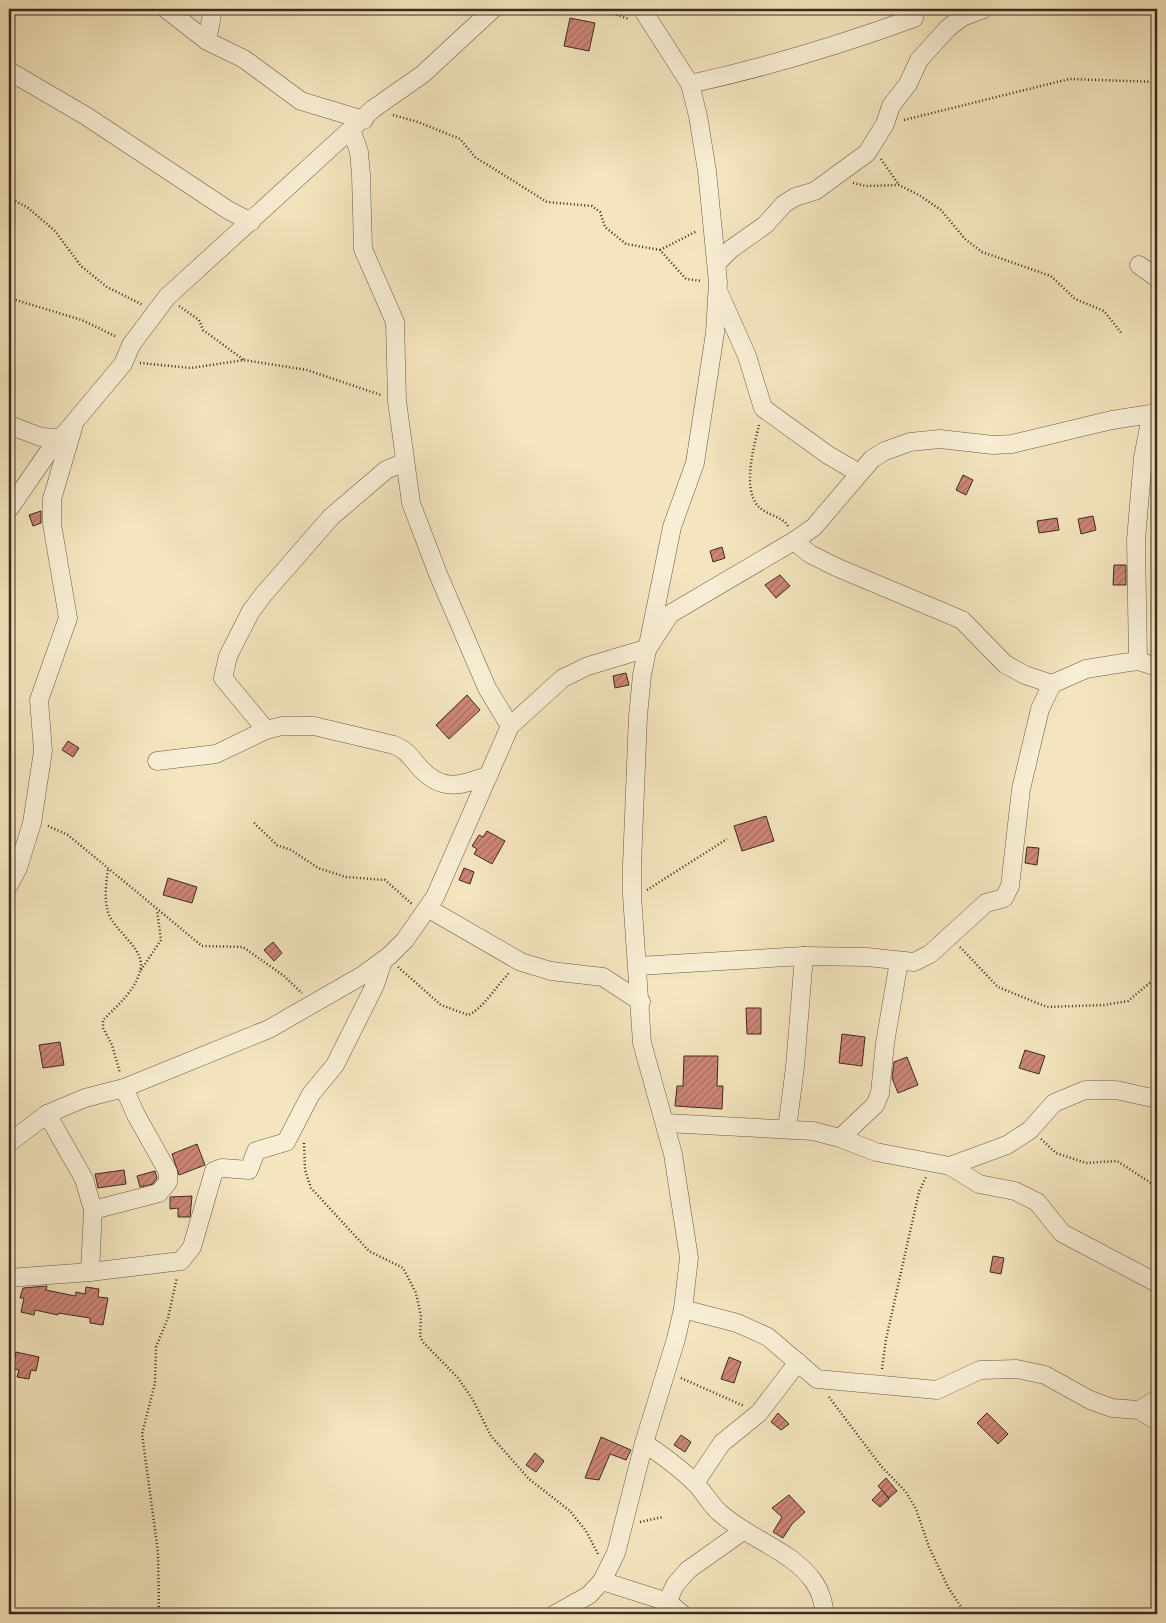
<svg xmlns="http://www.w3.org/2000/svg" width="1166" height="1623" viewBox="0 0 1166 1623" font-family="'IM FELL French Canon',serif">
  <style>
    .building { fill: url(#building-hatch); stroke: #392c21 }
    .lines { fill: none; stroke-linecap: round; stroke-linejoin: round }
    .minor-casing { stroke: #685a48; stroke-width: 19 }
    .path { stroke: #392c21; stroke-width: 2.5; stroke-dasharray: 1 2.5; stroke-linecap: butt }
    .minor { stroke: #f8eed5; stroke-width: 18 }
  </style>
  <defs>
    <pattern id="building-hatch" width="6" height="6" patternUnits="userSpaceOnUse" patternTransform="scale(1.25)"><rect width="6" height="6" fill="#cf8678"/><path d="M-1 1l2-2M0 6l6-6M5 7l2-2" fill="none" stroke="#a96e62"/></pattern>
  </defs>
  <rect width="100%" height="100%" fill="#f4e5be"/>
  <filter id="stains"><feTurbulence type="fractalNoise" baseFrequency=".004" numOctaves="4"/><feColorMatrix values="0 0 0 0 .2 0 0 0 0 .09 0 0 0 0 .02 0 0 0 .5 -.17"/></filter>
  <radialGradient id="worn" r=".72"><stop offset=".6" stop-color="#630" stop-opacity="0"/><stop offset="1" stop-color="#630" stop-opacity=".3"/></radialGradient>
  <g class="building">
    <polygon points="570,18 595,23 589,51 564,46"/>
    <polygon points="963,475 973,480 966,495 956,490"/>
    <polygon points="41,511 41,523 33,526 29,515"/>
    <polygon points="1093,516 1096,530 1081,534 1078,519"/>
    <polygon points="1057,518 1059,530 1039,533 1037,521"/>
    <polygon points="722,547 725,558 713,562 710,551"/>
    <polygon points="1114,565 1126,565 1126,585 1113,585"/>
    <polygon points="780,575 790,586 776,598 765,585"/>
    <polygon points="626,673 629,685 615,688 613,676"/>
    <polygon points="467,695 480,710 449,739 436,725"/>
    <polygon points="68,741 79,748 73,757 62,750"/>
    <polygon points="766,816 774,841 742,851 734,826"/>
    <polygon points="487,831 505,841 492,864 474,854 477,849 472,846 479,835 483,837"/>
    <polygon points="1027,847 1039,848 1037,865 1025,863"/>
    <polygon points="464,868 474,872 470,884 459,880"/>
    <polygon points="168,878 197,887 192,903 163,895"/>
    <polygon points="273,942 282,953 274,961 264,950"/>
    <polygon points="746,1008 761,1008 761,1034 747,1034"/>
    <polygon points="842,1034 865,1037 862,1066 839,1063"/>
    <polygon points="60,1042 64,1065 43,1068 39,1045"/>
    <polygon points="1025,1050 1045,1056 1039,1074 1019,1068"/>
    <polygon points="684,1056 718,1056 717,1086 723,1086 722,1109 675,1106 677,1086 683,1086"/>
    <polygon points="907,1057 918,1085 898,1093 892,1078 894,1062"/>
    <polygon points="197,1144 205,1165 179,1175 172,1154"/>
    <polygon points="124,1170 126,1184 98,1188 95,1174"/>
    <polygon points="155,1171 157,1178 153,1184 140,1187 137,1176"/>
    <polygon points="192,1196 190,1217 178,1217 178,1208 170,1209 170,1197"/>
    <polygon points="993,1256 1004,1258 1001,1274 990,1272"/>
    <polygon points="47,1286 46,1290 75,1296 76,1292 85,1294 86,1287 99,1289 98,1297 108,1298 103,1325 90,1323 90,1318 58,1313 58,1315 35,1310 34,1315 21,1312 24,1298 20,1298 23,1288"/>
    <polygon points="16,1352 39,1357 36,1371 31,1370 29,1379 17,1377 19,1370 9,1368 9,1356 15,1357"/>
    <polygon points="729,1357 741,1362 734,1383 721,1379"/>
    <polygon points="778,1413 789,1424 781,1430 771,1422"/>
    <polygon points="987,1413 1008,1434 998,1444 977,1423"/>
    <polygon points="681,1435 691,1442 685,1452 674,1445"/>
    <polygon points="601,1437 631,1450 626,1460 610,1454 599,1480 585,1478"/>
    <polygon points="535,1453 544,1461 536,1472 526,1465"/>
    <polygon points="886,1478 897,1491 889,1498 878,1486"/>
    <polygon points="882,1490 889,1499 880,1507 872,1500"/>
    <polygon points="789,1495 805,1512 792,1524 783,1538 773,1532 782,1517 772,1508"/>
  </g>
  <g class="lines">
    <defs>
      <g id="minor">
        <polyline points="166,9 207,41 244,59 301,101 364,120"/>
        <polyline points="207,41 213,9"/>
        <polyline points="9,71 86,116 228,210 251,222"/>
        <path d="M690 84C767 67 840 45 914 18"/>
        <polyline points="351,129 359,152 361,175 363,249 395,322 397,401 411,503 438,574 487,688 510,726"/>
        <polyline points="717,263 731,249 765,225 784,204 795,197 815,191 867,153 885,124 891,106 908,84 919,60 947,29 962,17 983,9"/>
        <polyline points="1139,265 1157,278"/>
        <polyline points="720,295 747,356 763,408 828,455 859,473"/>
        <polyline points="9,425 41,437 61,438 123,364 131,345 167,297 373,109 423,74 493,9"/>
        <polyline points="9,509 47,454 61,438"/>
        <polyline points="794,541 810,554 836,567 962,620 1005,664 1025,675 1052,684 1086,669 1123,663 1138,661 1157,667"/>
        <polyline points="1138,661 1136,540 1143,458 1151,416"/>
        <polyline points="266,730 223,678 228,656 251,611 263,595 331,517 386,470 405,462"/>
        <path d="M157 761 216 754 266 730 282 726H314L394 745C407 750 411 758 420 768 443 793 462 785 489 775"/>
        <polyline points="9,885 18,868 32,823 43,751 39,700 68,618 52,524 52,499 73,428"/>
        <polyline points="429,909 521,962 551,971 603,977 641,1002"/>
        <polyline points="638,966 804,956 867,957 914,962 930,954 986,903 1004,898 1010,886 1021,789 1040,709 1052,684"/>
        <polyline points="47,1114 84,1179 93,1210 90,1272"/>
        <polyline points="666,1123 813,1131 840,1138 876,1152 950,1166 1007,1145 1030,1130 1054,1103 1085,1090 1116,1090 1157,1099"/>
        <polyline points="787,1129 795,1067 804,956"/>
        <polyline points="840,1138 875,1105 880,1093 885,1043 899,961"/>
        <polyline points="9,1143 47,1114 85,1098 124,1088 269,1029 363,975 389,956 405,940 435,897 510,726 563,678 588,666 648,648 670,614 794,541 814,527 872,459 885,451 910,442 940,439 993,445 1012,444 1112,420 1157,413"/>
        <polyline points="950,1166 979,1184 1015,1191 1037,1202 1062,1233 1157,1283"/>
        <polyline points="93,1210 159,1193 168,1182 168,1172 136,1115 124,1088"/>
        <polyline points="9,1278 90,1272 181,1261 192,1247 214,1171 222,1168 249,1170 256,1151 286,1142 311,1094 335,1065 375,985 383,961"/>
        <polyline points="683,1309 737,1323 768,1337 817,1379 937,1390 980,1370 1017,1369 1045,1375 1090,1400 1112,1408 1139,1410 1157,1421"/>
        <polyline points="1139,1410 1157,1399"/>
        <path d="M644 1443C662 1455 680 1468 695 1483 704 1492 710 1504 719 1512 748 1539 792 1550 814 1582 821 1592 823 1602 825 1614"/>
        <polyline points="695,1483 722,1443 759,1413 798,1362"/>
        <polyline points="602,1581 668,1602 682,1614"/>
        <polyline points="555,1614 589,1595 602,1581 616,1553 644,1443 676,1339 683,1309 689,1258 673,1154 642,1043 632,895 632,865 638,716 642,675 672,527 695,463 715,333 718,282 707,171 698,116 690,84 642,9"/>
        <polyline points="662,1614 675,1585 688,1570 743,1531"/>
      </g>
    </defs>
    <use href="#minor" class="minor-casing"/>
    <g class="path">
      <polyline points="600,9 629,19"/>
      <polyline points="393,115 418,122 460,139 475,157 547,202 592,206 600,212 605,227 626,244 660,250 686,279 702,281"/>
      <polyline points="904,120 1069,79 1157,82"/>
      <polyline points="881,159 899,185"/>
      <polyline points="853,183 866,186 899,185 919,195 941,210 965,239 982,252 1051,276 1075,299 1104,311 1122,334"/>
      <polyline points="9,198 27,207 55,231 81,266 107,287 143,305"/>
      <polyline points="660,250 697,231"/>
      <polyline points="9,298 82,320 117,337"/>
      <polyline points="179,306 199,320 203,330 244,360"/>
      <polyline points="140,363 191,368 244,360 307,370 381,395"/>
      <path d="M759 425C754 446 742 488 758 506 766 515 782 516 788 526"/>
      <polyline points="254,823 277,845 291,850 318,868 346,877 385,880 412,904"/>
      <polyline points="48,826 68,835 202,946 243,947 284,976 302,993"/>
      <path d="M108 870C106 883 104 899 108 912 114 932 147 949 140 971 135 991 117 1006 103 1020V1028L112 1045 120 1073"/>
      <polyline points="647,890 727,839"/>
      <polyline points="960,947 998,987 1047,1007 1104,1005 1128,1001 1157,977"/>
      <path d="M398 967 441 1005 468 1015C482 1010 497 985 509 973"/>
      <polyline points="141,970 161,940 157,910"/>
      <polyline points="1041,1139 1056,1153 1086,1163 1117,1161 1157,1187"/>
      <polyline points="304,1143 305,1170 311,1188 369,1251 403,1268 416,1293 421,1316 420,1336 423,1342 458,1378 473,1400 491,1436 529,1479 570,1511 586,1531 598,1554"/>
      <polyline points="882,1369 886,1339 919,1192 926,1177"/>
      <polyline points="681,1378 744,1406"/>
      <polyline points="829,1397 881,1466 906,1492 916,1509 929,1547 949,1589 966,1614"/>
      <polyline points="640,1522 663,1517"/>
      <polyline points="159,1614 158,1552 142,1434 155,1383 156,1347 168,1318 177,1277"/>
    </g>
    <use href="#minor" class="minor"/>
  </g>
  <rect width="1166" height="1623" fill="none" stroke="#f4e5be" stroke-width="30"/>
  <rect x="10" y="10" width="1146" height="1603" fill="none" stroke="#392c21" stroke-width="2.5"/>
  <rect x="15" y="15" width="1136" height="1593" fill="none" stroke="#392c21"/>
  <rect width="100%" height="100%" filter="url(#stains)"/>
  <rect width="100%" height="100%" fill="url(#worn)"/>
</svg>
